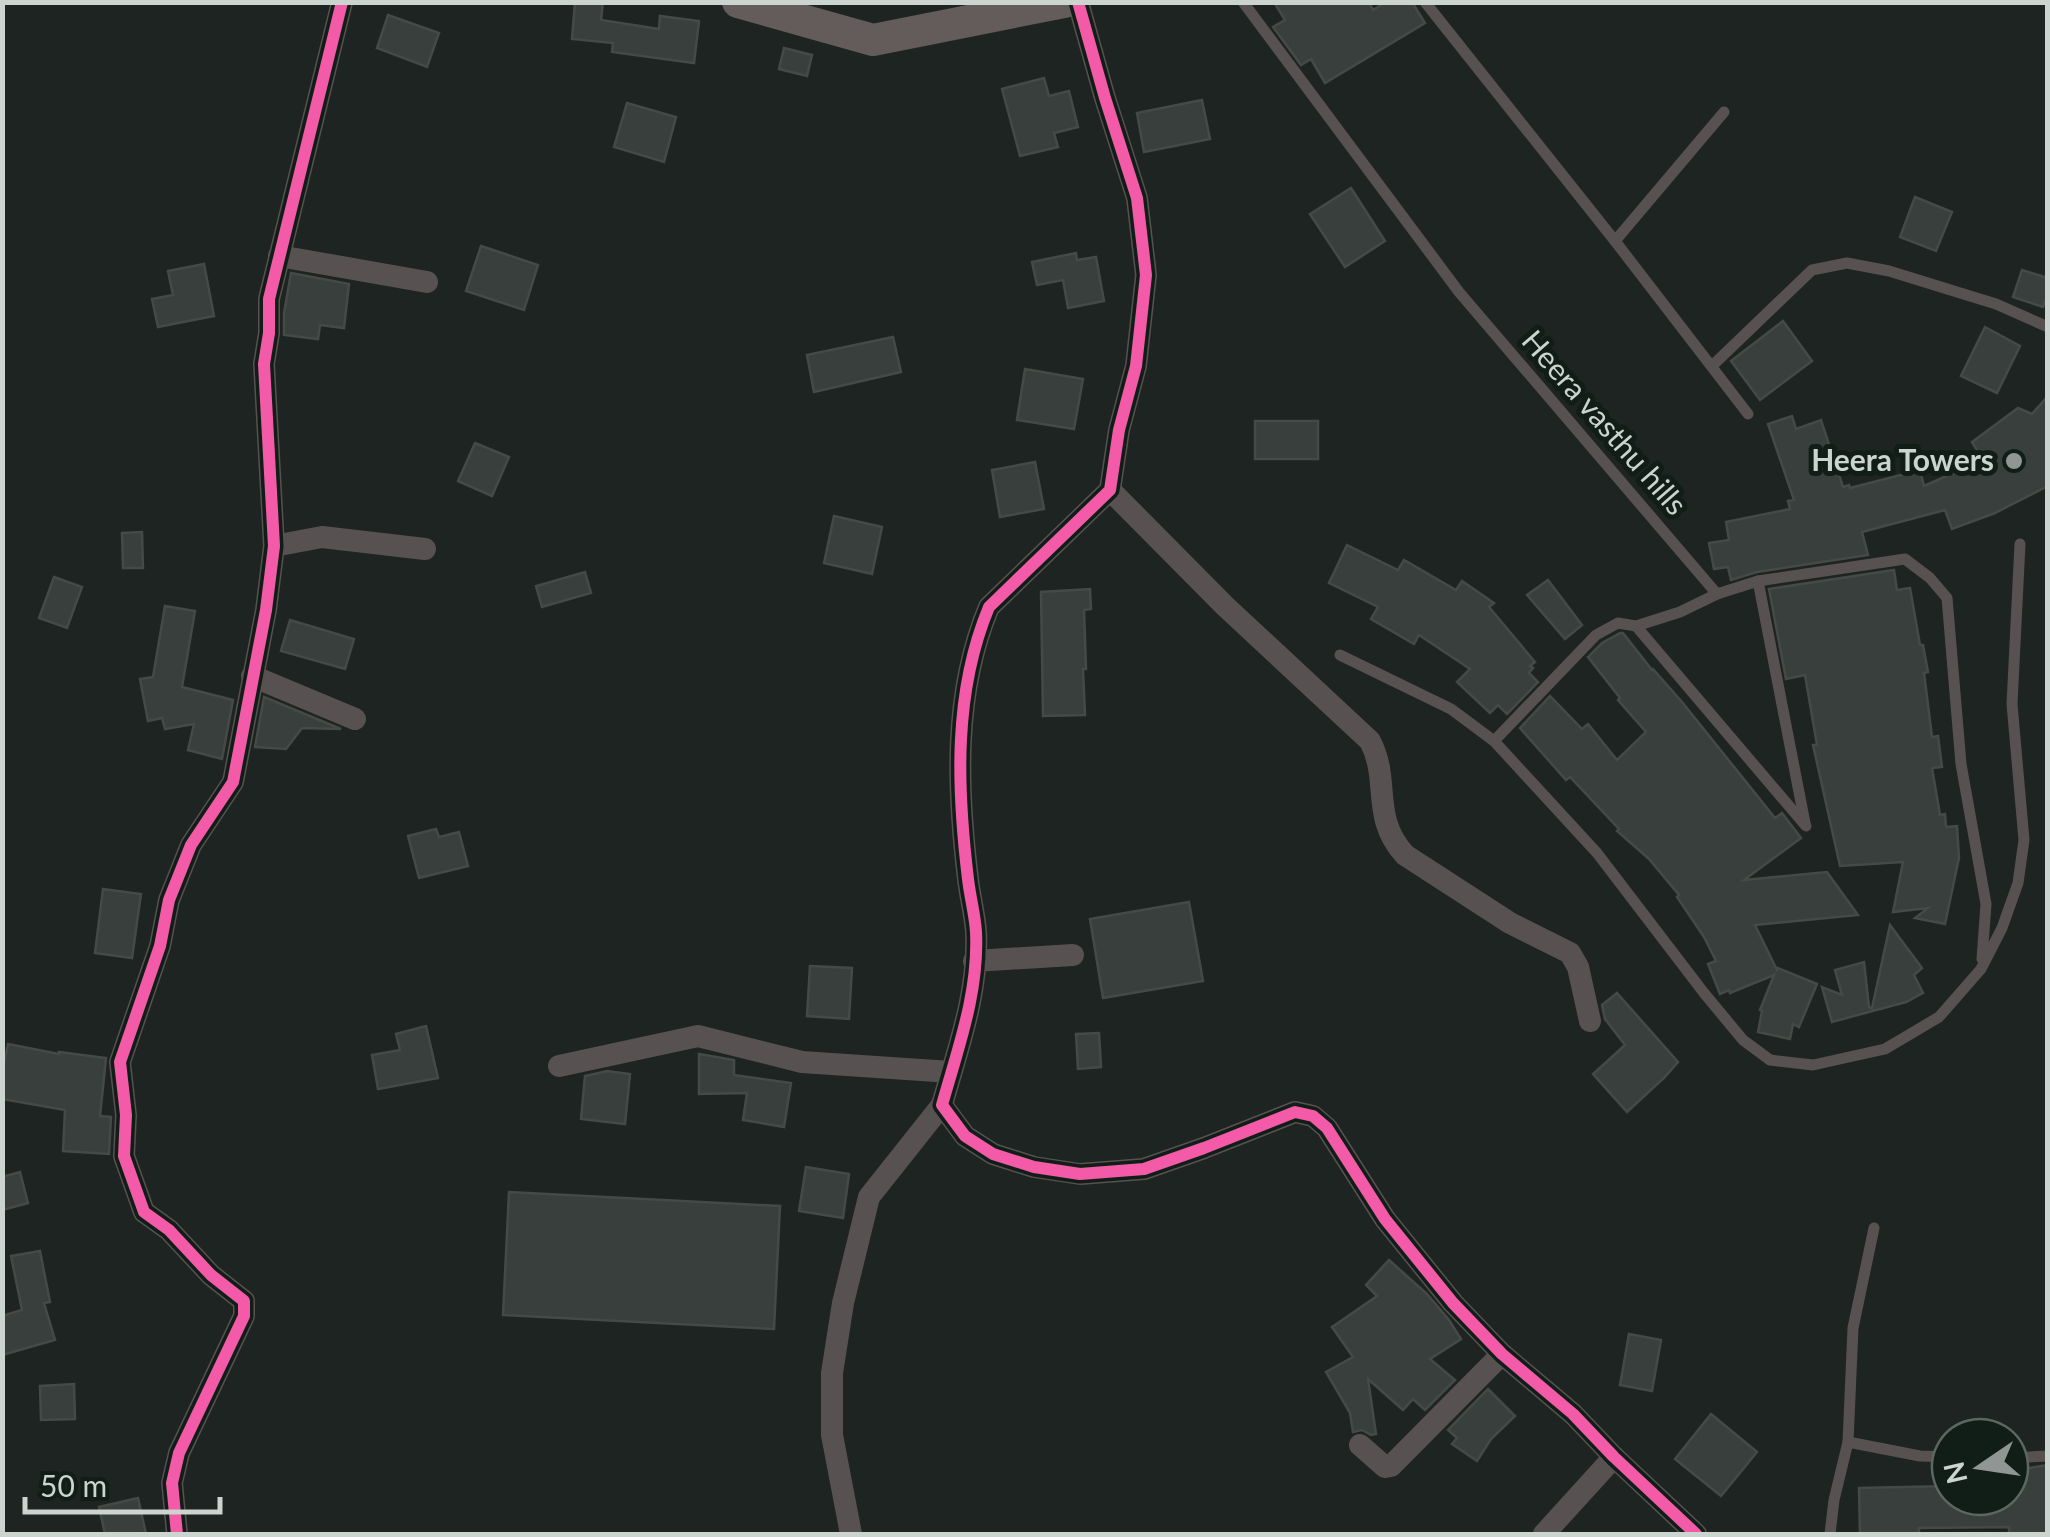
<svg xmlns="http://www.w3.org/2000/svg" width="2050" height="1537" viewBox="0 0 2050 1537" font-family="Lato,sans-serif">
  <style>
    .building { fill: #393f3c; stroke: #454a47; stroke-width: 2.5 }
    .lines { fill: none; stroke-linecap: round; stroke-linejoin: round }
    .lane { stroke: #585151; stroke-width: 11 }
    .street { stroke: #585151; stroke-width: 22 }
    .secondary { stroke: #645b5b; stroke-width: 32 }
    .cycleway-casing { stroke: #111e17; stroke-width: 19 }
    .cycleway { stroke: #f35aa7; stroke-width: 12 }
    .poi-dot { fill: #8f9693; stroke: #111e17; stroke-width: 4 }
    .labels { text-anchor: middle; stroke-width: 10; stroke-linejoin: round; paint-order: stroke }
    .street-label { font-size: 30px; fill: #ccd4d0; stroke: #111e17 }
    .poi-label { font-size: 30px; font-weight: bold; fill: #ccd4d0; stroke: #111e17; text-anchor: end }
  </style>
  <rect width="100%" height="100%" fill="#1e2421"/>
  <g class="building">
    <polygon points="575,2 603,2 601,20 659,29 660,16 699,21 694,63 612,52 613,43 572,39"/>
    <polygon points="1274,2 1369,2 1373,10 1386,2 1412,2 1425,23 1325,83 1311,59 1301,65 1273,27 1285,20"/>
    <polygon points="388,15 439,33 427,67 377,48"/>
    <polygon points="784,48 812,55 807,76 779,69"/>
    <polygon points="1044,78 1049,96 1069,91 1078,127 1054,133 1058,147 1020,156 1002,89"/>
    <polygon points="1202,100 1210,139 1144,152 1137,113"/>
    <polygon points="627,103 676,117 664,162 614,147"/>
    <polygon points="1351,188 1385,241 1345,267 1310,214"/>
    <polygon points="1915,197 1952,212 1936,251 1900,237"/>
    <polygon points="481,246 538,265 524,310 466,291"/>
    <polygon points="1076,253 1077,260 1096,257 1104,301 1068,308 1063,280 1037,285 1032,262"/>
    <polygon points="204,264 214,316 158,327 152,299 173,295 168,271"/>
    <polygon points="2022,270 2048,278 2048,293 2043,307 2013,297"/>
    <polygon points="291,273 349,284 344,328 320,325 318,339 284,335 284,313"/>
    <polygon points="1783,321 1812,361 1760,400 1731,361"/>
    <polygon points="1985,327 2020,346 1997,393 1961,376"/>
    <polygon points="893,337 901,372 814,392 807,355"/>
    <polygon points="1025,369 1083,379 1074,429 1017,420"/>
    <polygon points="2048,396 2048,486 1995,513 1952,529 1945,510 1862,532 1868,555 1757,572 1731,580 1728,567 1714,569 1709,543 1729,540 1726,522 1790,509 1788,501 1794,500 1768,424 1792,416 1796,429 1821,420 1843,487 1849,485 1850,488 1920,470 1924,486 1983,460 1972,442 2018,408 2032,414"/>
    <rect x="1255" y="421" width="63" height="38"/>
    <polygon points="475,443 509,457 492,496 458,481"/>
    <polygon points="1035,462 1044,509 1000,517 992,470"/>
    <polygon points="834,516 882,527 872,574 824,563"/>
    <polygon points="142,532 143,568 123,568 122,533"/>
    <polygon points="1347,545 1398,570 1404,560 1456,590 1462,581 1494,603 1489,607 1535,662 1530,666 1533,668 1529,673 1538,682 1507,714 1498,705 1490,713 1457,682 1470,669 1419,635 1414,644 1371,619 1378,607 1329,583"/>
    <polygon points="1894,570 1897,590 1910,588 1920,645 1923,645 1928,672 1924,673 1932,737 1938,736 1942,767 1932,768 1940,815 1945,814 1946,827 1957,826 1959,858 1945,924 1915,918 1928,908 1893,912 1903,862 1840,866 1813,745 1817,745 1805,675 1786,679 1769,589"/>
    <polygon points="585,572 591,593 542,607 536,586"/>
    <polygon points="54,577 82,587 67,628 39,618"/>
    <polygon points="1548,580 1582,625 1565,639 1527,595"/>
    <polygon points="1090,589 1091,609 1084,610 1086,669 1083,669 1085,715 1043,716 1041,592"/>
    <polygon points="165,606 195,611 182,687 233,700 222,759 188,750 194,724 165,729 162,718 148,721 140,679 153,677"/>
    <polygon points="290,620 354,639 345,669 281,651"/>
    <polygon points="1620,633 1623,633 1652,670 1653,669 1682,702 1775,818 1782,813 1801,838 1744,880 1827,872 1858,915 1755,925 1777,970 1778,968 1817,984 1799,1027 1793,1024 1790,1039 1758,1032 1762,1011 1760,1010 1774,975 1730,993 1729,990 1720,994 1708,964 1716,961 1704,937 1677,897 1679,895 1649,859 1617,831 1619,829 1570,777 1566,780 1520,728 1550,696 1582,729 1588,724 1617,760 1646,732 1618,700 1620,698 1588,657 1602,643"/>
    <polygon points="264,697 341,729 302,728 286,749 255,747"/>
    <polygon points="436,829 439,837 459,832 468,866 419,878 408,836"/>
    <polygon points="103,889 141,894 132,958 95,953"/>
    <polygon points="1189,902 1203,981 1103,998 1090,919"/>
    <polygon points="1890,925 1922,968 1914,975 1923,993 1906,1002 1832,1022 1822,987 1842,995 1835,970 1864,962 1869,1007 1872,1008"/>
    <polygon points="810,966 852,968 849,1019 807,1016"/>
    <polygon points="1617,993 1678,1062 1665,1077 1627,1112 1593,1074 1625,1045 1605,1019 1602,1005"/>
    <polygon points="426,1026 438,1078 378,1089 372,1055 400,1050 396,1034"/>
    <polygon points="1099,1033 1101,1067 1078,1069 1076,1034"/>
    <polygon points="8,1044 59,1054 59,1052 106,1058 100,1116 111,1117 109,1154 63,1151 65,1110 2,1099 2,1074"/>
    <polygon points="699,1054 734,1060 734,1075 791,1083 784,1127 743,1120 747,1093 699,1094"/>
    <polygon points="607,1071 630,1074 625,1124 581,1119 585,1076"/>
    <polygon points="806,1167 849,1174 843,1218 799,1211"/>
    <polygon points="20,1172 28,1203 2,1210 2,1177"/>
    <polygon points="509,1192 780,1206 774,1329 503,1315"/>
    <polygon points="40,1251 50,1302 44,1303 55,1340 2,1355 2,1316 22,1310 11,1256"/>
    <polygon points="1389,1260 1427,1294 1449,1320 1461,1339 1430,1359 1455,1380 1425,1410 1413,1399 1403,1410 1368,1379 1376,1434 1371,1435 1362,1430 1353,1432 1350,1413 1326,1372 1353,1357 1332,1327 1377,1296 1366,1285"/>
    <polygon points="1629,1334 1661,1340 1652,1391 1620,1385"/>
    <polygon points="74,1384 75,1419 41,1420 40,1386"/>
    <polygon points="1488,1389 1515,1416 1491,1439 1477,1461 1452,1444 1457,1438 1448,1430"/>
    <polygon points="1711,1414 1757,1452 1721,1496 1675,1459"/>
    <polygon points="2048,1465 2048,1534 2009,1534 2009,1527 1919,1528 1919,1534 1860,1534 1859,1488 1950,1486 1950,1497 2010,1497 2010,1471"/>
    <polygon points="138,1498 146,1534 105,1534 99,1507"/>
  </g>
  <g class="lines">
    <g class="lane">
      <polyline points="1243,2 1459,292 1717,594 1680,612 1636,626 1806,826"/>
      <polyline points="1425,2 1615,241 1748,414"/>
      <polyline points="1615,241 1724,112"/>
      <polyline points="1712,366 1812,270 1847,263 1889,271 1996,304 2048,327"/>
      <polyline points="1758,581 1805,823"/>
      <polyline points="1717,594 1758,581 1905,559 1930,578 1947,598 1961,764 1986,904 1982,959"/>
      <polyline points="1340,655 1451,709 1494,741 1597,853 1704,993 1743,1040 1770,1060 1813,1065 1885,1049 1939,1017 1981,969 2002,928 2018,883 2024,840 2012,704 2020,544"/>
      <polyline points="1494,741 1596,635 1618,623 1636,626"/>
      <polyline points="1848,1442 1920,1456 1950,1457"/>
      <polyline points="2010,1458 2048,1456"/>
      <polyline points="1830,1534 1834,1500 1848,1442 1853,1328 1874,1228"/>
    </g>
    <g class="street">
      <path d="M1078 2 1105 98 1137 198 1146 275 1136 366 1119 430 1110 490 989 607C953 693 957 788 968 879 970 897 975 915 976 932 979 992 958 1048 942 1105L965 1136 993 1154 1034 1167 1080 1174 1144 1169 1204 1148 1295 1112 1313 1116 1327 1128 1385 1219 1453 1303 1502 1354 1573 1414 1614 1457 1696 1534"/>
      <polyline points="279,256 427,282"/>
      <path d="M1110 490 1225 606 1370 741C1391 781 1370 817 1405 855L1510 923 1570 953 1578 967 1590 1021"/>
      <polyline points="274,546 322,537 425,549"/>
      <polyline points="252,676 355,719"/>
      <polyline points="974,961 1073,955"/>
      <polyline points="559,1066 698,1036 802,1062 951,1072"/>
      <polyline points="1360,1445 1385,1467 1391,1466 1502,1354"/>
      <polyline points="177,1534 172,1483 179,1453 244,1316 244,1301 211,1275 169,1230 144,1212 124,1156 126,1115 120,1062 160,946 169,900 191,845 233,782 266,610 274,546 264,364 269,333 269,299 342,2"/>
      <polyline points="851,1534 832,1435 832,1373 843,1303 869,1197 942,1105"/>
      <polyline points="1544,1534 1614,1457"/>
    </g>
    <polyline class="secondary" points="738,2 873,40 1064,2"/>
    <defs>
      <g id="cycleway">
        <path d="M1078 2 1105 98 1137 198 1146 275 1136 366 1119 430 1110 490 989 607C953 693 957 788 968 879 970 897 975 915 976 932 979 992 958 1048 942 1105L965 1136 993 1154 1034 1167 1080 1174 1144 1169 1204 1148 1295 1112 1313 1116 1327 1128 1385 1219 1453 1303 1502 1354 1573 1414 1614 1457 1696 1534"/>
        <polyline points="177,1534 172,1483 179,1453 244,1316 244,1301 211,1275 169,1230 144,1212 124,1156 126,1115 120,1062 160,946 169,900 191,845 233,782 266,610 274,546 264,364 269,333 269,299 342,2"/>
      </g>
    </defs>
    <use href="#cycleway" class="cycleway-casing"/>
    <use href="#cycleway" class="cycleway"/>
  </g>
  <circle class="poi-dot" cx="2014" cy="461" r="10"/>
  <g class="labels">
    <g class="street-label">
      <text transform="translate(1604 423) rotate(49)" y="10">Heera vasthu hills</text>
    </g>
    <g class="poi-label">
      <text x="1994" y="471">Heera Towers</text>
    </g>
  </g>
  <rect width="2050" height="1537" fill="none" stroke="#ccd4d0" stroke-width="10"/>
  <g transform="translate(1980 1467) rotate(257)"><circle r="48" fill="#111e17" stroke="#5c6761" stroke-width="2.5"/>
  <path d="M0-8L18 38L0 25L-18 38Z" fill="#8f9693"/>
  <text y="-15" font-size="28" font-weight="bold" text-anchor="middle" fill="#ccd4d0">N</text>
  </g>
  <path d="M25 1497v15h195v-15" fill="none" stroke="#ccd4d0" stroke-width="5"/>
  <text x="40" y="1497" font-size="30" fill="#ccd4d0" stroke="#111e17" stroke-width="8" paint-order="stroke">50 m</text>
</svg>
